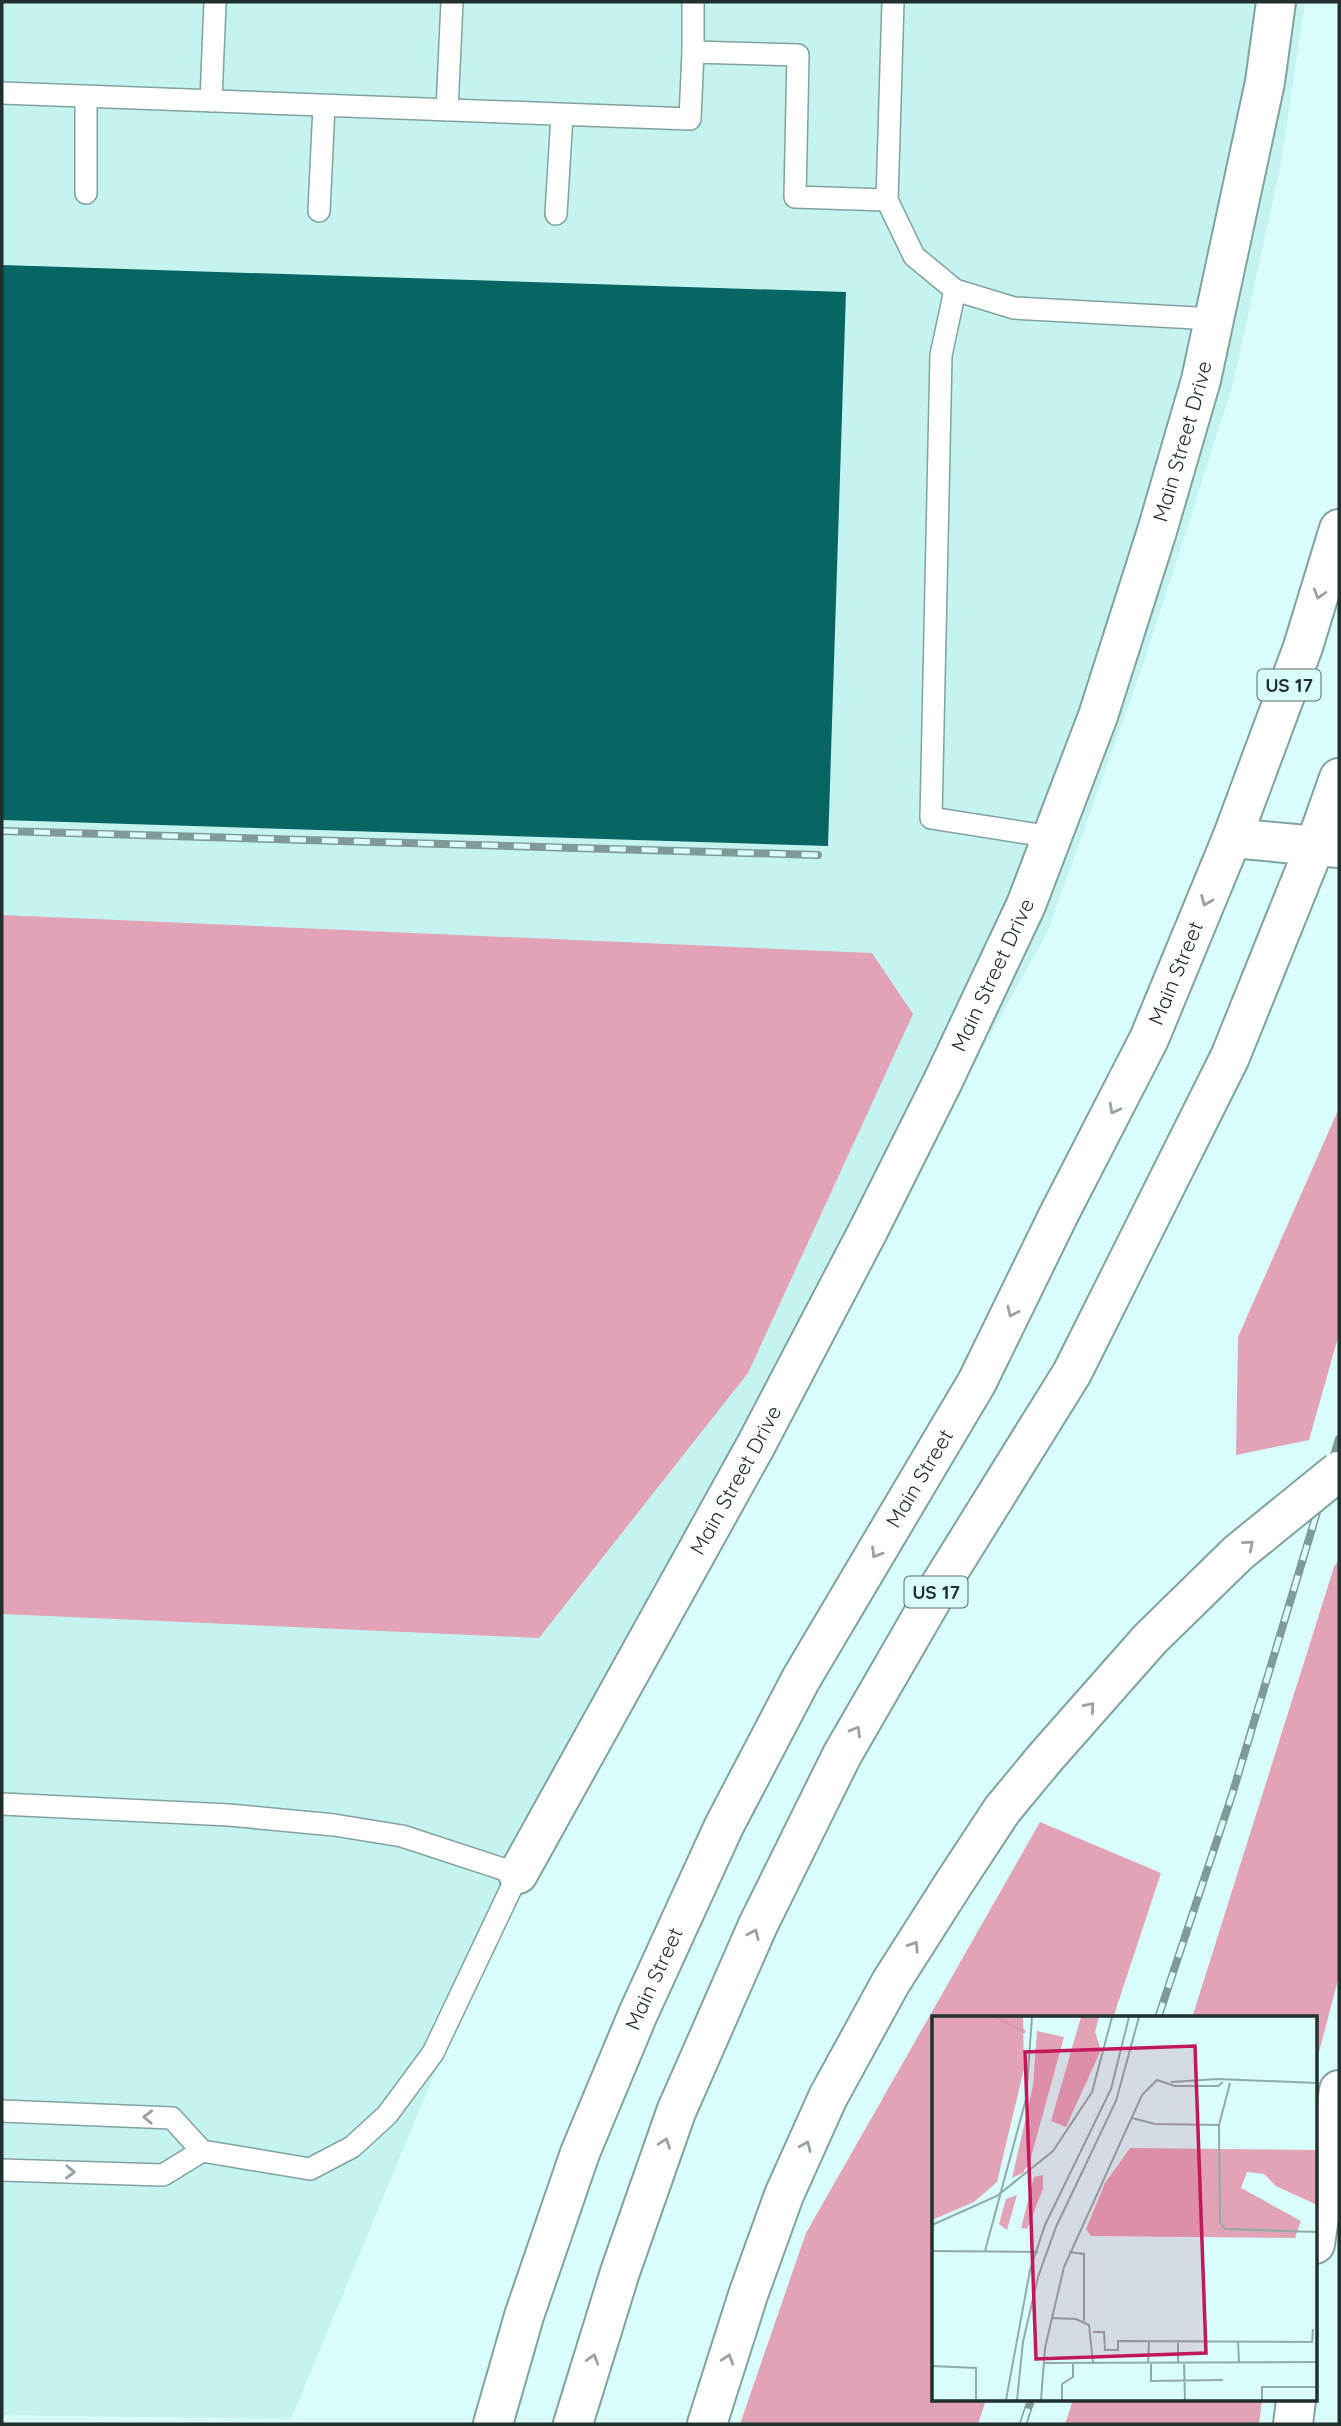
<svg xmlns="http://www.w3.org/2000/svg" width="1341" height="2426" viewBox="0 0 1341 2426" font-family="Quicksand,sans-serif">
  <style>
    .built { fill: #c5f3f0 }
    .forest { fill: #e2a3b6 }
    .building { fill: #076663 }
    .lines { fill: none; stroke-linecap: round; stroke-linejoin: round }
    .service-casing { stroke: #80a2a0; stroke-width: 24 }
    .minor-casing { stroke: #80a2a0; stroke-width: 42 }
    .tertiary-casing { stroke: #80a2a0; stroke-width: 42 }
    .primary-casing { stroke: #80a2a0; stroke-width: 42 }
    .service { stroke: #fff; stroke-width: 21 }
    .minor { stroke: #fff; stroke-width: 38 }
    .tertiary { stroke: #fff; stroke-width: 38 }
    .primary { stroke: #fff; stroke-width: 38 }
    .rail-casing { stroke: #809a97; stroke-width: 8 }
    .rail { stroke: #d8fdfa; stroke-width: 5; stroke-dasharray: 16; stroke-linecap: butt }
    .tertiary-bridge-casing { stroke: #80a2a0; stroke-width: 42; stroke-linecap: butt }
    .tertiary-bridge { stroke: #fff; stroke-width: 38 }
    .oneway { stroke: #9ba1a1 }
    .labels { text-anchor: middle; stroke-width: 7; stroke-linejoin: round; paint-order: stroke }
    .shield { fill: #d8fdfa; stroke: #586d6b; stroke-width: 2 }
    .shield-label { font-size: 19px; font-weight: bold; fill: #212f2e }
    .street-label { font-size: 21px; fill: #212f2e; stroke: #d8fdfa }
    .inset-river { fill: none; stroke: #da9cae; stroke-width: 3.5 }
    .inset-road { fill: none; stroke: #8faba8; stroke-width: 2 }
    .view { fill: #c2185b; fill-opacity: 0.15; stroke: #c2185b; stroke-width: 3.5 }
    .inset-edge { fill: none; stroke: #212f2e; stroke-width: 3.5 }
  </style>
  <rect width="100%" height="100%" fill="#d8fdfa"/>
  <polygon class="built" points="2,2 1305,2 1280,168 1233,384 1145,659 1047,933 507,1899 291,2419 2,2415"/>
  <g class="forest">
    <polygon points="2,915 872,953 913,1014 748,1373 539,1638 2,1614"/>
    <polygon points="1339,1108 1339,1334 1309,1440 1236,1455 1238,1337"/>
    <polygon points="1339,1559 1339,1976 1315,2067 1315,2018 1192,2018 1334,1567"/>
    <polygon points="1040,1822 1161,1873 1113,2018 933,2018 933,2400 986,2400 978,2424 740,2424 806,2233"/>
    <polygon points="1073,2400 1262,2400 1259,2424 1065,2424"/>
  </g>
  <polygon class="building" points="2,265 846,292 828,846 2,820"/>
  <g class="lines">
    <defs>
      <g id="service">
        <polyline points="893,2 887,200 914,256 955,290 1014,308 1214,319"/>
        <polyline points="693,52 693,2"/>
        <polyline points="2,93 690,119 693,52 798,55 795,197 887,200"/>
        <polyline points="86,96 86,193"/>
        <polyline points="211,101 215,2"/>
        <polyline points="447,110 452,2"/>
        <polyline points="319,211 324,106"/>
        <polyline points="556,214 562,115"/>
        <polyline points="955,290 941,355 931,818 1052,837"/>
        <polyline points="2,1804 229,1815 334,1825 402,1836 518,1874 433,2053 387,2115 352,2147 310,2169 202,2151 172,2118 2,2111"/>
        <polyline points="2,2170 163,2175 202,2151"/>
      </g>
      <g id="minor">
        <path id="s1" d="M518 1874 756 1445 868 1231 943 1081 1026 905 1098 716 1157 531 1201 380 1265 82 1276 2"/>
        <polyline points="1315,2244 1339,2090"/>
        <polyline points="1293,2424 1296,2400"/>
      </g>
      <g id="tertiary">
        <polyline points="1232,838 1339,848"/>
        <polyline points="707,2424 748,2295 784,2195 828,2097 891,1982 954,1883 1002,1810 1045,1758"/>
      </g>
      <g id="primary">
        <path id="s2" d="M493 2424 524 2316 580 2153 638 2014 724 1826 801 1679 977 1382 1058 1216 1149 1039 1232 838 1303 647 1339 529"/>
        <polyline points="573,2424 620,2272 676,2112 758,1925 842,1755 939,1587 1072,1373 1230,1057 1315,846 1339,778"/>
      </g>
    </defs>
    <use href="#service" class="service-casing"/>
    <use href="#minor" class="minor-casing"/>
    <use href="#tertiary" class="tertiary-casing"/>
    <use href="#primary" class="primary-casing"/>
    <use href="#service" class="service"/>
    <use href="#minor" class="minor"/>
    <use href="#tertiary" class="tertiary"/>
    <use href="#primary" class="primary"/>
    <defs>
      <g id="rail">
        <polyline points="2,831 818,855"/>
        <polyline points="1158,2018 1232,1795 1339,1439"/>
        <polyline points="1023,2424 1031,2400"/>
      </g>
    </defs>
    <use href="#rail" class="rail-casing"/>
    <use href="#rail" class="rail"/>
    <defs>
      <polyline id="tertiary-bridge" points="1045,1758 1150,1639 1238,1553 1339,1471"/>
    </defs>
    <use href="#tertiary-bridge" class="tertiary-bridge-casing"/>
    <use href="#tertiary-bridge" class="tertiary-bridge"/>
  </g>
  <defs><path id="oneway-chevron" d="M-2-3.5L2.5 0L-2 3.5" fill="none" stroke-width="1.6" stroke-linecap="round" stroke-linejoin="round" transform="scale(1.75)"/></defs>
  <g class="oneway">
    <use href="#oneway-chevron" transform="translate(1319 594) rotate(107)"/>
    <use href="#oneway-chevron" transform="translate(1206 901) rotate(112)"/>
    <use href="#oneway-chevron" transform="translate(1114 1109) rotate(117)"/>
    <use href="#oneway-chevron" transform="translate(1012 1312) rotate(116)"/>
    <use href="#oneway-chevron" transform="translate(1249 1545) rotate(-40)"/>
    <use href="#oneway-chevron" transform="translate(876 1553) rotate(121)"/>
    <use href="#oneway-chevron" transform="translate(1090 1707) rotate(-49)"/>
    <use href="#oneway-chevron" transform="translate(856 1731) rotate(-60)"/>
    <use href="#oneway-chevron" transform="translate(754 1934) rotate(-66)"/>
    <use href="#oneway-chevron" transform="translate(914 1946) rotate(-57)"/>
    <use href="#oneway-chevron" transform="translate(148 2117) rotate(-178)"/>
    <use href="#oneway-chevron" transform="translate(665 2143) rotate(-71)"/>
    <use href="#oneway-chevron" transform="translate(806 2146) rotate(-66)"/>
    <use href="#oneway-chevron" transform="translate(70 2172) rotate(2)"/>
    <use href="#oneway-chevron" transform="translate(593 2359) rotate(-73)"/>
    <use href="#oneway-chevron" transform="translate(728 2359) rotate(-72)"/>
  </g>
  <g class="labels">
    <g class="shield">
      <rect x="1257.5" y="669.5" width="63" height="31" rx="5"/>
      <rect x="904.5" y="1576.5" width="63" height="31" rx="5"/>
    </g>
    <g class="shield-label">
      <text x="1289" y="692">US 17</text>
      <text x="936" y="1599">US 17</text>
    </g>
    <g class="street-label">
      <text dy="7" stroke="none"><textPath href="#s1" startOffset="1584">Main Street Drive</textPath></text>
      <text dy="7" stroke="none"><textPath href="#s2" startOffset="1608">Main Street</textPath></text>
      <text dy="7" stroke="none"><textPath href="#s1" startOffset="1017">Main Street Drive</textPath></text>
      <text dy="7" stroke="none"><textPath href="#s2" startOffset="1041">Main Street</textPath></text>
      <text dy="7" stroke="none"><textPath href="#s1" startOffset="450">Main Street Drive</textPath></text>
      <text dy="7" stroke="none"><textPath href="#s2" startOffset="474">Main Street</textPath></text>
    </g>
  </g>
  <g transform="translate(932 2016)">
    <rect width="385" height="385" fill="#d8fdfa"/>
    <path d="M0 1H91L92 53 65 166 42 186 0 204ZM149 1H167L163 16 169 34 134 111 119 105ZM105 15 132 21 98 145 91 157 80 162 101 70ZM198 132 385 134V189L344 170 332 158 315 156 309 172 369 205 363 222 159 220 154 213 173 167ZM111 159V173L95 213 89 212 102 161ZM85 179 75 214 67 208 74 183Z" fill="#e2a3b6"/>
    <path class="inset-river" d="M64 1 93 16"/>
    <path class="inset-road" d="M239 66 286 63 385 67M200 102 223 108 287 109 298 67M287 109 288 206 293 213 385 216M0 209 65 180 121 135 160 76 180 1M0 235 106 236M53 235 94 83 100 1M137 236 152 238V305M119 302 144 303 157 309 161 347M161 316H172L173 334H186V325L380 326 381 313M306 325 307 346M252 346 253 384M112 347 385 346M216 347 217 325M219 347V365L291 364M246 347V325M0 350 44 352V384M74 384 98 254 113 209 179 73 197 1M85 384 91 326 106 261 124 211 184 85 207 1M109 384 113 332 132 251 210 79 225 64 243 70H286L291 66M130 384V368L141 361V347M330 384V371H385"/>
    <path class="view" d="M263 30 274 337 104 343 93 36Z"/>
    <rect width="385" height="385" class="inset-edge"/>
  </g>
  <rect width="1341" height="2426" fill="none" stroke="#212f2e" stroke-width="7"/>
</svg>
